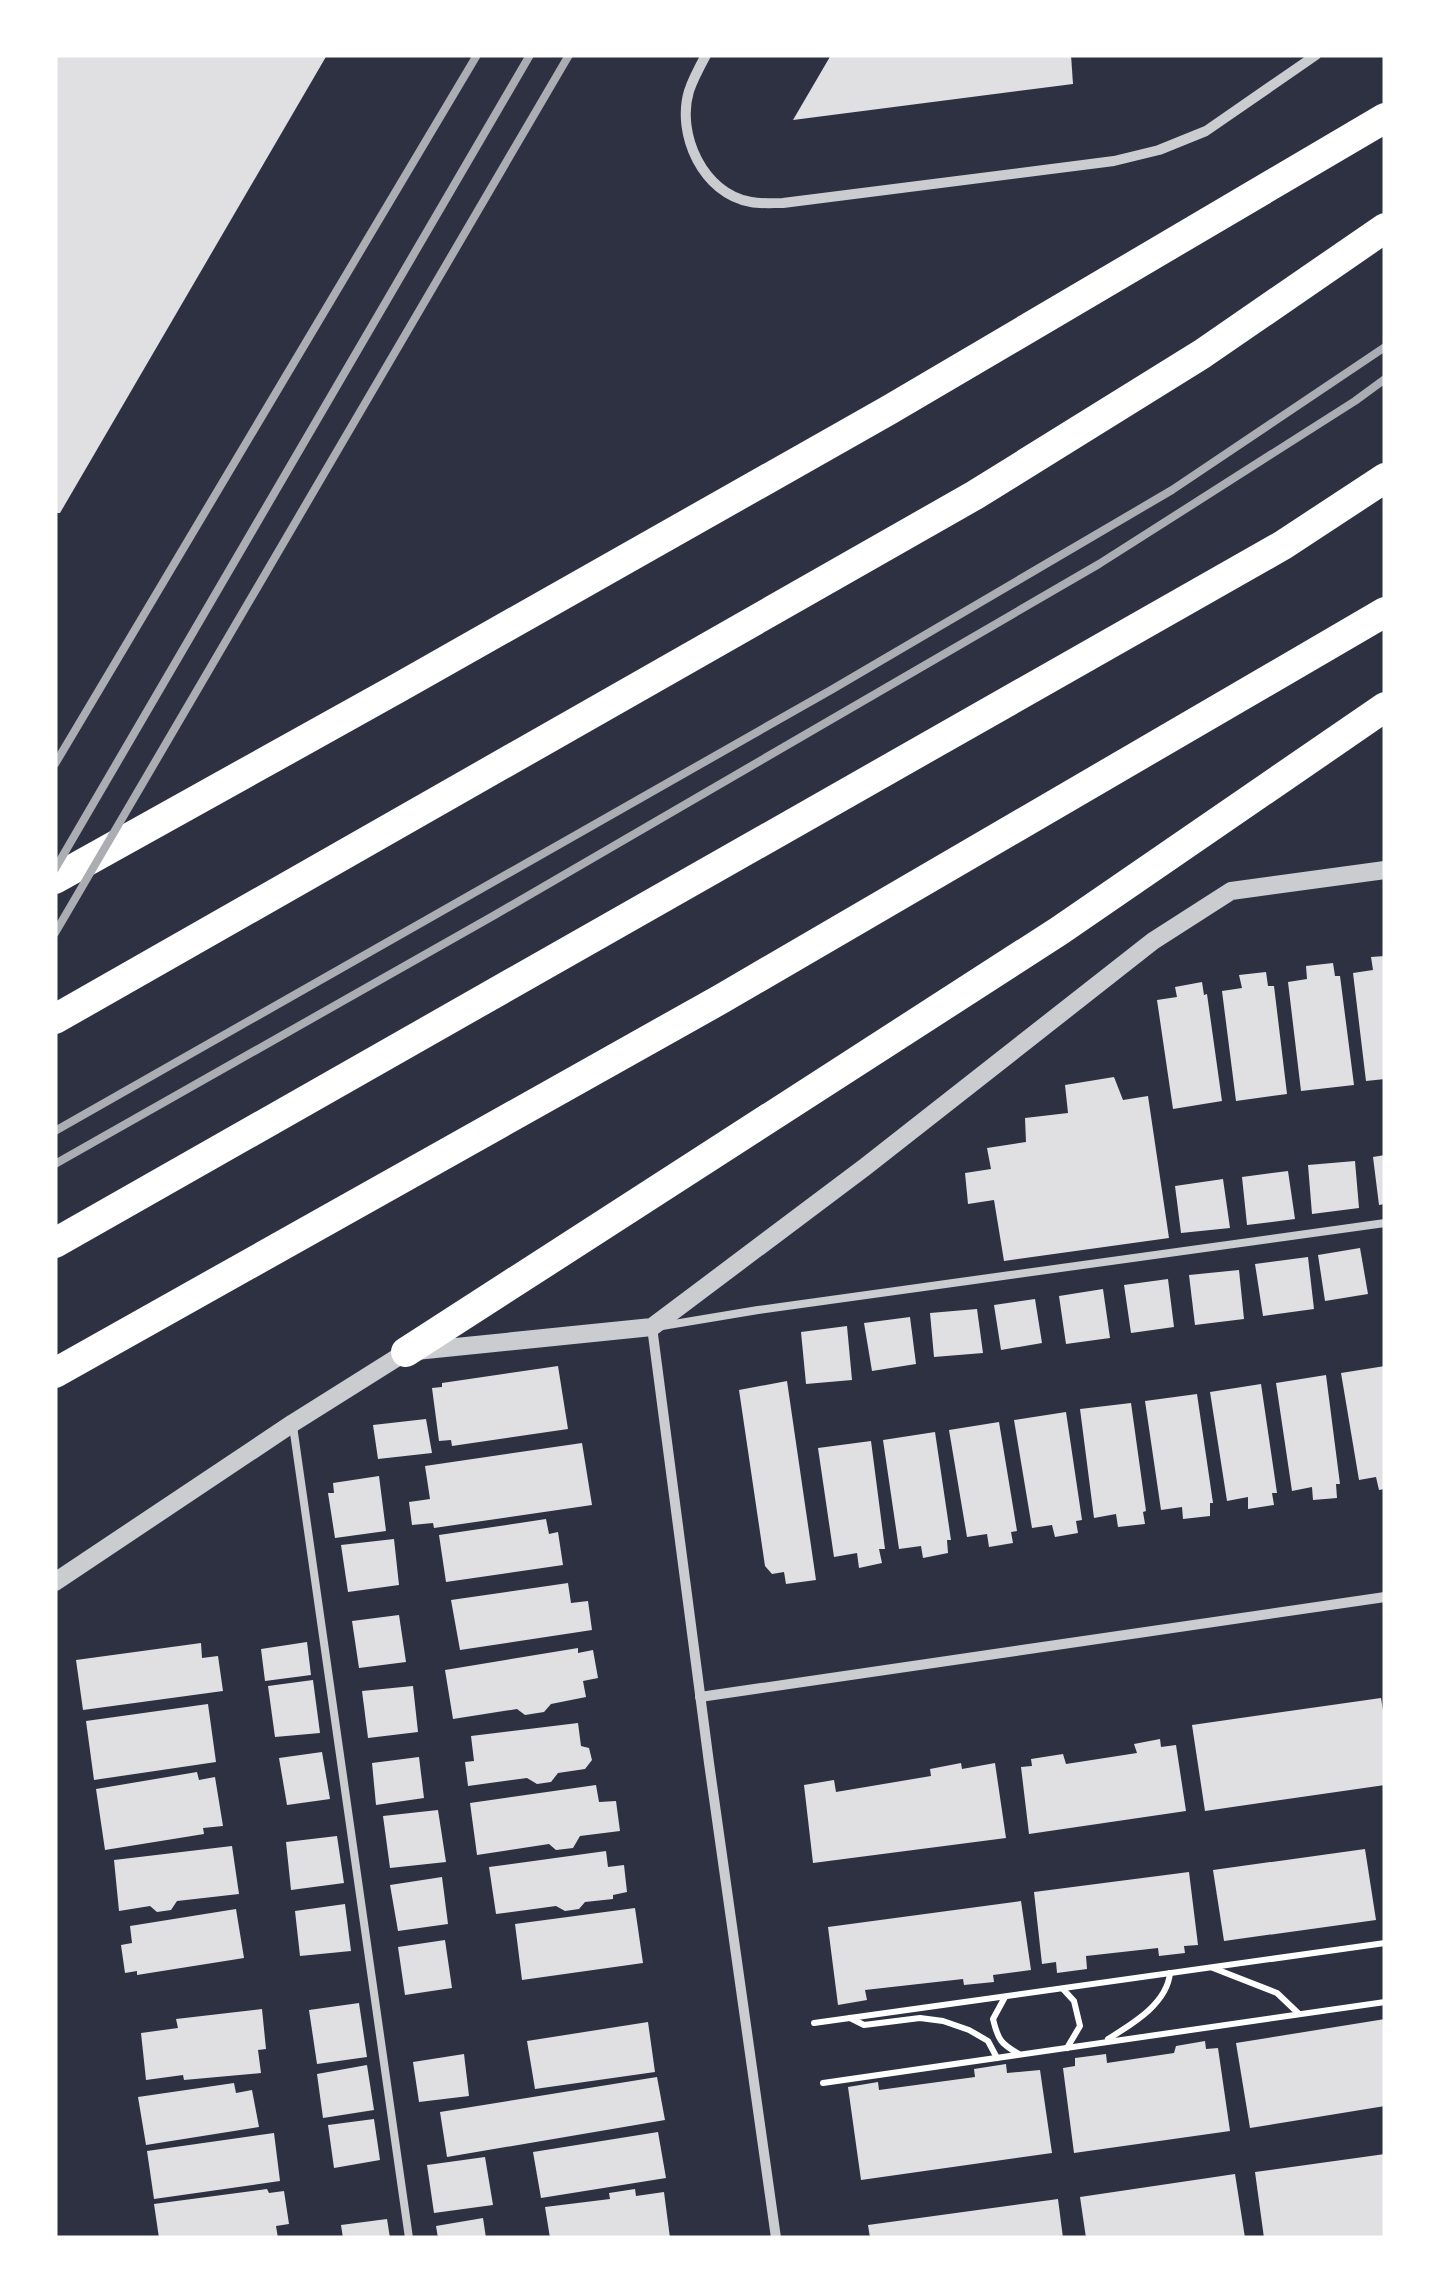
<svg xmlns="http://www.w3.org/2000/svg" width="1440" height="2293" viewBox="0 0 1440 2293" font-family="Inter,sans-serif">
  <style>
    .building { fill: #e0e0e3 }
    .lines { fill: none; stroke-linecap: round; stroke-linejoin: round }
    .path { stroke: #fff; stroke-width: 6 }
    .service { stroke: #caccd0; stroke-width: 8 }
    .minor { stroke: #caccd0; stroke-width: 10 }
    .tertiary { stroke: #caccd0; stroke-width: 18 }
    .motorway { stroke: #fff; stroke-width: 30 }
    .rail { stroke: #abadb3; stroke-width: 8 }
  </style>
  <rect width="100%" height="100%" fill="#2d3142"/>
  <g class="building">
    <polygon points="55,55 327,55 60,513 55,513"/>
    <polygon points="831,55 1071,55 1073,84 793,120"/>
    <polygon points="1385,956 1385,1079 1366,1081 1353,973 1373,970 1371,957"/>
    <polygon points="1333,963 1335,976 1340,976 1354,1085 1301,1091 1288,982 1307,979 1306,966"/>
    <polygon points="1266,972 1268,986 1274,986 1287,1094 1236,1101 1222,991 1242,988 1239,975"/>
    <polygon points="1202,982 1204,995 1207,994 1222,1101 1173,1109 1157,1000 1177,997 1175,987"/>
    <polygon points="1114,1077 1123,1100 1148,1096 1169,1238 1004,1261 994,1200 968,1204 965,1173 991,1169 987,1148 1026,1142 1025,1118 1068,1113 1065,1085"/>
    <polygon points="1385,1155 1385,1204 1379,1205 1373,1157"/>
    <polygon points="1355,1161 1359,1208 1312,1214 1308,1165"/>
    <polygon points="1288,1171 1295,1219 1247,1225 1242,1177"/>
    <polygon points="1223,1179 1230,1228 1181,1233 1175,1186"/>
    <polygon points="1360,1248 1368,1294 1325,1301 1318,1255"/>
    <polygon points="1308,1257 1314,1309 1263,1316 1255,1264"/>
    <polygon points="1239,1270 1244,1319 1195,1325 1189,1275"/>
    <polygon points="1168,1279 1174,1327 1131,1333 1124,1285"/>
    <polygon points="1103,1289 1110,1338 1066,1344 1059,1296"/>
    <polygon points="1035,1299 1042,1343 1001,1350 994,1305"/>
    <polygon points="977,1309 983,1353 934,1357 930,1313"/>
    <polygon points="910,1317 916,1364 872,1371 864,1323"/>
    <polygon points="847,1326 852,1380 806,1384 801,1332"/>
    <polygon points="558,1366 568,1429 452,1446 451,1440 439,1441 432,1388 442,1387 442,1383"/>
    <polygon points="1385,1366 1385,1489 1379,1490 1376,1477 1359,1480 1341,1373"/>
    <polygon points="1326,1375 1340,1484 1336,1484 1337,1498 1313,1500 1312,1487 1292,1491 1276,1383"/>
    <polygon points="787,1381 816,1580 786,1584 784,1572 772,1574 765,1566 739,1390"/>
    <polygon points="1261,1384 1277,1493 1272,1493 1274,1505 1248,1509 1248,1497 1227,1501 1210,1392"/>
    <polygon points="1197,1394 1213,1503 1210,1503 1210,1516 1183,1519 1182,1507 1161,1510 1145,1401"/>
    <polygon points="1131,1403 1146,1511 1143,1512 1145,1524 1118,1527 1116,1514 1094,1518 1080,1409"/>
    <polygon points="1066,1412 1082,1520 1076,1521 1078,1533 1055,1537 1052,1525 1032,1528 1014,1420"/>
    <polygon points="426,1419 432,1453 378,1459 373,1425"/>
    <polygon points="999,1422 1017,1531 1011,1532 1013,1543 989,1547 987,1534 967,1537 949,1430"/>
    <polygon points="935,1432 951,1540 947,1540 948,1553 923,1558 921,1546 899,1549 883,1440"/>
    <polygon points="871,1441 885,1549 879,1549 882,1563 859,1568 857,1553 834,1557 818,1448"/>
    <polygon points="582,1443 592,1505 434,1528 433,1523 412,1525 409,1502 430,1499 425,1466"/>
    <polygon points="379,1476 386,1531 335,1538 328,1493 334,1493 333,1483"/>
    <polygon points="546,1519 549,1534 558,1532 563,1565 446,1582 439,1535"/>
    <polygon points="394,1539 399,1585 348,1592 341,1545"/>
    <polygon points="568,1583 571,1603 588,1601 592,1630 460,1650 451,1600"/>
    <polygon points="399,1615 406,1662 359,1668 352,1621"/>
    <polygon points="307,1642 311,1675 265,1681 261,1649"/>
    <polygon points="201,1643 202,1658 218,1656 223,1691 83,1710 76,1660"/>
    <polygon points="578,1648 578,1653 593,1650 598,1678 583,1681 586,1697 551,1704 544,1712 525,1715 517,1709 453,1719 445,1670"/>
    <polygon points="313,1680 320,1733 275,1737 268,1686"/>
    <polygon points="413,1686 418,1732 368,1738 362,1691"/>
    <polygon points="1381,1698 1385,1723 1385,1785 1205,1811 1192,1725"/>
    <polygon points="208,1704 216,1762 94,1780 86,1721"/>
    <polygon points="578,1723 581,1746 589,1748 592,1760 585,1769 558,1773 551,1782 537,1784 527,1778 468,1786 465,1762 474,1761 471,1736"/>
    <polygon points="1160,1739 1161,1747 1176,1745 1186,1811 1029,1834 1021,1767 1032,1766 1031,1759 1063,1754 1066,1764 1137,1753 1134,1744"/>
    <polygon points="322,1752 330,1799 287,1805 279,1758"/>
    <polygon points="419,1757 424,1798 376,1805 372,1763"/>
    <polygon points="961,1763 962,1769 995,1763 1006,1838 813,1863 804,1785 834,1780 836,1792 931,1776 930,1769"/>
    <polygon points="197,1772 199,1780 215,1777 223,1826 203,1828 204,1834 105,1850 96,1789"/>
    <polygon points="596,1785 599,1802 616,1801 620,1831 580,1836 573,1848 556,1850 549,1844 477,1855 470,1803"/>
    <polygon points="438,1810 446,1862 390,1868 383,1816"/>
    <polygon points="337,1836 344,1883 291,1890 286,1842"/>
    <polygon points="232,1846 239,1894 177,1901 171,1910 157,1912 150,1906 119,1911 114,1860"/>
    <polygon points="1365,1849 1376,1920 1224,1941 1213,1870"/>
    <polygon points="606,1851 608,1867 624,1865 627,1892 613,1895 613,1899 585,1902 579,1909 565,1911 556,1906 496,1914 489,1867"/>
    <polygon points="1189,1872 1198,1945 1184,1946 1185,1953 1159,1956 1158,1948 1086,1956 1087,1969 1057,1973 1056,1962 1042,1964 1034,1892"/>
    <polygon points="442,1877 448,1924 398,1931 390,1885"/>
    <polygon points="1021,1901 1031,1970 993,1975 994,1982 964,1985 963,1979 865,1990 867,2000 838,2005 828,1927"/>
    <polygon points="345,1904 351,1951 300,1956 295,1911"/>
    <polygon points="635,1908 643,1963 522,1980 515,1924"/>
    <polygon points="236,1909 244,1958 137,1975 137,1971 125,1973 121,1945 132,1943 130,1926"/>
    <polygon points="445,1940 452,1988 405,1995 398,1947"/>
    <polygon points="359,2003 367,2057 317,2064 309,2010"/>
    <polygon points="262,2009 266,2049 258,2050 261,2073 184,2080 183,2075 146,2080 141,2033 178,2028 176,2019"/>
    <polygon points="1385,2019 1385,2106 1250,2128 1236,2043"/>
    <polygon points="648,2022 655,2072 535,2089 527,2041"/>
    <polygon points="1205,2041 1206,2049 1218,2048 1230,2131 1074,2153 1063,2068 1075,2066 1075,2058 1106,2054 1107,2063 1174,2053 1176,2046"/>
    <polygon points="464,2054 469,2096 419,2102 413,2062"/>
    <polygon points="1006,2064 1007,2073 1040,2070 1052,2153 861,2180 848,2087 878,2082 879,2090 975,2077 974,2069"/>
    <polygon points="367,2065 374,2110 323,2118 317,2074"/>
    <polygon points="657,2077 665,2120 447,2157 440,2112"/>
    <polygon points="234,2083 236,2093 252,2090 259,2127 146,2145 138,2097"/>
    <polygon points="374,2119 380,2160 334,2168 328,2125"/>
    <polygon points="658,2132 666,2178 541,2198 533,2152"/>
    <polygon points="274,2133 280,2181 154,2199 147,2151"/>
    <polygon points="1385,2154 1385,2238 1264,2238 1255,2172"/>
    <polygon points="485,2157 493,2205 434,2213 427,2165"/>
    <polygon points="1235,2174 1245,2238 1086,2238 1080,2197"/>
    <polygon points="267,2189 269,2193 284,2191 289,2224 276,2226 278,2238 159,2238 154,2204"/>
    <polygon points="635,2189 636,2196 664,2192 670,2238 550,2238 545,2207 610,2199 609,2193"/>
    <polygon points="1058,2199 1063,2238 870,2238 868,2225"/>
    <polygon points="483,2218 486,2238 438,2238 436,2226"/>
    <polygon points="387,2219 390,2238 343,2238 341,2225"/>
  </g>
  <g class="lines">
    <g class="path">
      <polyline points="1213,1968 1277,1993 1298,2013"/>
      <polyline points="1063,1989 1074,2001 1080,2026 1067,2048"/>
      <path d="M1005 1997 993 2019C998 2040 1001 2044 1019 2054"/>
      <polyline points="850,2018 864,2025 920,2018 943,2021 969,2030 988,2041 997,2058"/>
      <polyline points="814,2023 1385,1943"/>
      <path d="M1108 2039C1132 2024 1167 2004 1170 1973"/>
      <polyline points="823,2083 1385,2002"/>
    </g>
    <g class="service">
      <polyline points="662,1326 758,1310 1385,1223"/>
      <polyline points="293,1426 409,2238"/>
    </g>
    <g class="minor">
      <path d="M706 55C700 66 693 79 689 91 676 134 703 194 751 202 761 204 772 203 783 203L1114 161 1159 150 1206 131 1316 55"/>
      <polyline points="652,1327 709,1763 776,2238"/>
      <polyline points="700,1697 1385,1597"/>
    </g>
    <polyline class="tertiary" points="55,1582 293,1423 406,1352 652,1327 865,1167 1153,941 1231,891 1385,870"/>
    <g class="motorway">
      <polyline points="55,879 398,688 889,410 1385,118"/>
      <polyline points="55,1019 975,495 1202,354 1385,228"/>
      <polyline points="55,1243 1283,545 1385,478"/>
      <polyline points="406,1352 1059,931 1385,707"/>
      <polyline points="55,1373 721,999 1385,612"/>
    </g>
    <g class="rail">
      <polyline points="55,764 477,55"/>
      <polyline points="55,869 530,55"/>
      <polyline points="55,933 569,55"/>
      <polyline points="55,1131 831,690 1172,490 1385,347"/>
      <polyline points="55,1164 493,916 1099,564 1355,401 1385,379"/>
    </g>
  </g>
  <rect width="1440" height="2293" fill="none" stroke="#ffffff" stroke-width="115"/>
</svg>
